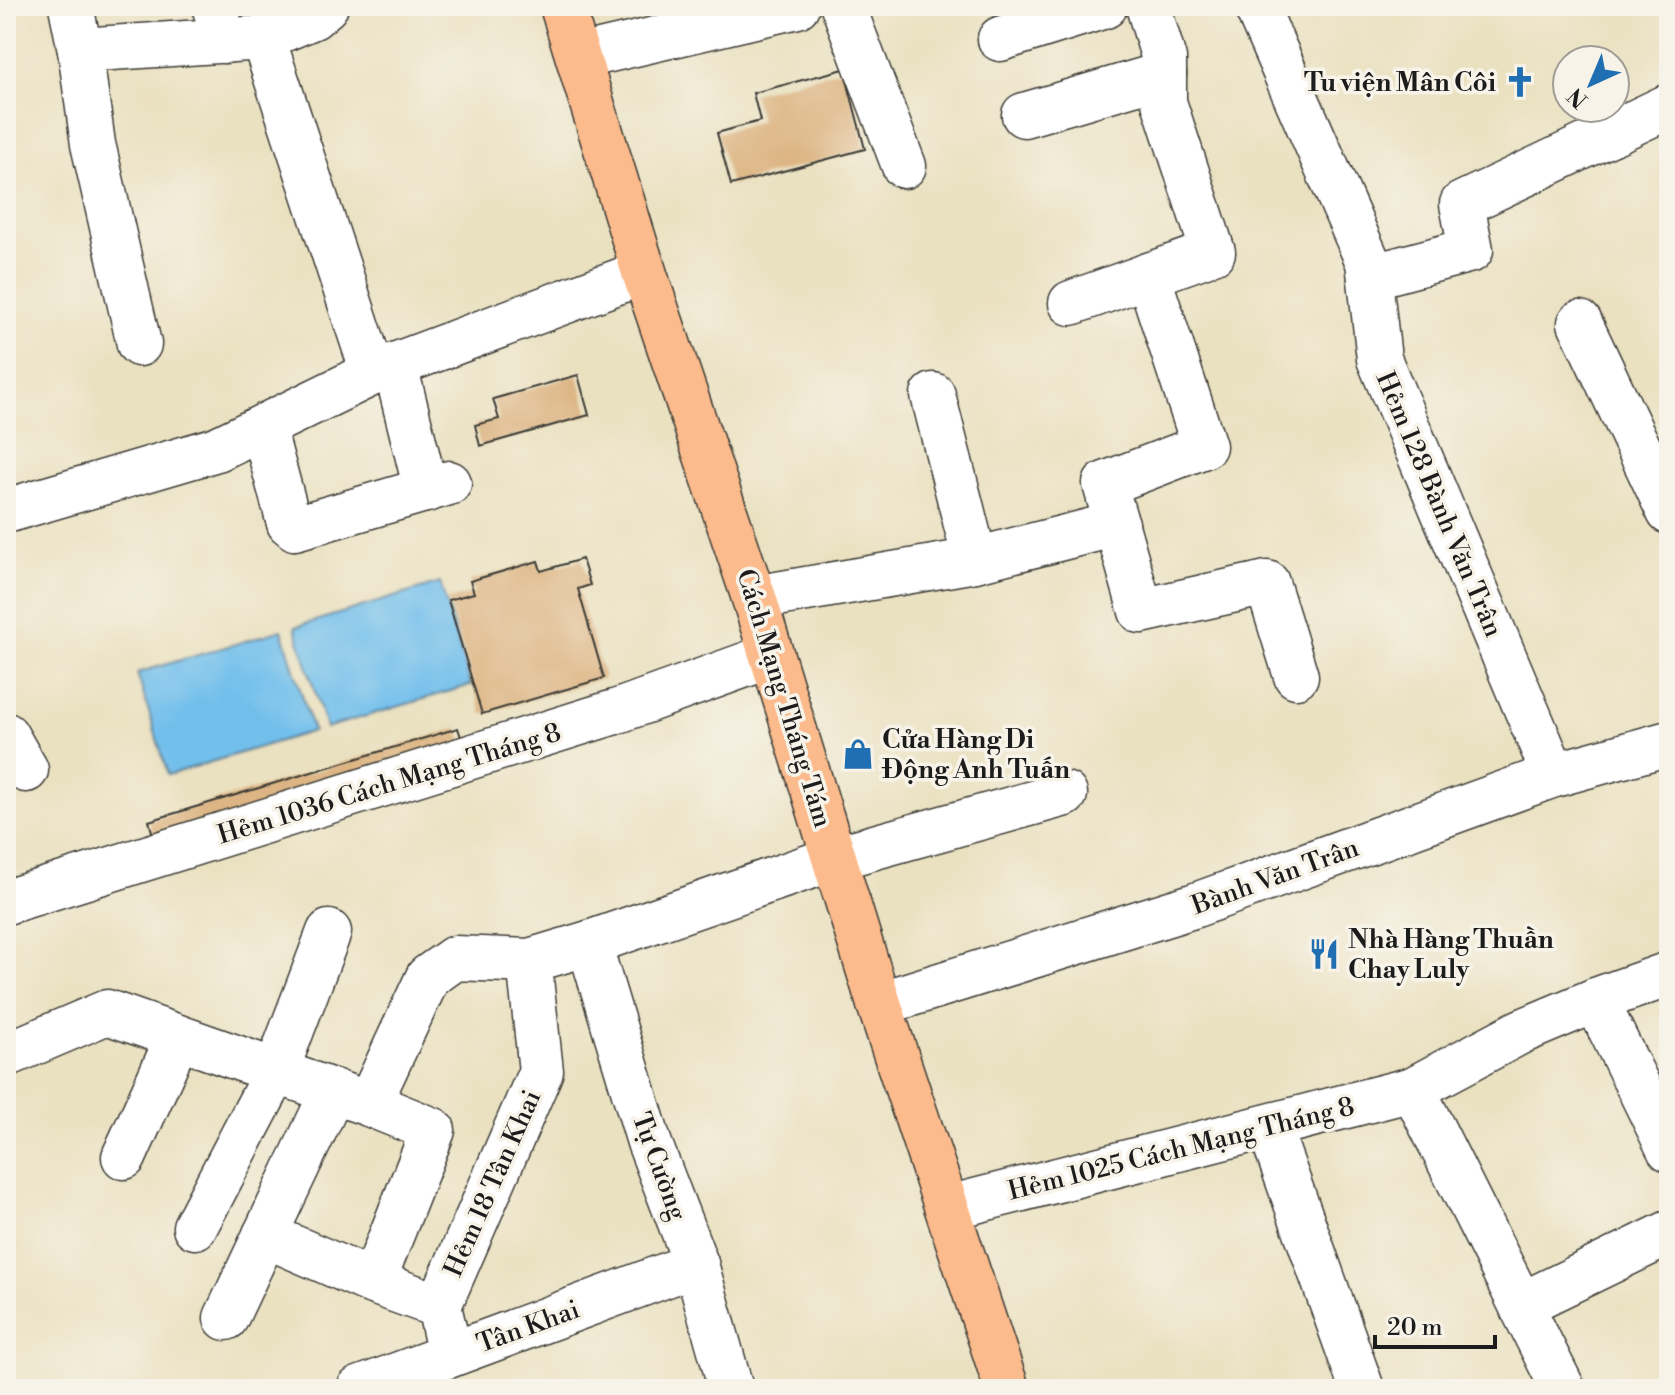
<svg xmlns="http://www.w3.org/2000/svg" width="1675" height="1395" viewBox="0 0 1675 1395" font-family="'Libre Bodoni',serif">
  <style>
    .water { fill: #72bfec; stroke: #476e84; stroke-width: 2 }
    .building { fill: #ddb584 }
    .lines { fill: none; stroke-linecap: round; stroke-linejoin: round }
    .minor-casing { stroke: #3b3a35; stroke-width: 47 }
    .major-casing { stroke: #3b3a35; stroke-width: 47 }
    .minor { stroke: #fff; stroke-width: 44 }
    .major { stroke: #fbbb8c; stroke-width: 44 }
    .labels { text-anchor: middle; stroke-width: 7; stroke-linejoin: round; paint-order: stroke }
    .poi-label { font-size: 26px; font-weight: bold; fill: #1c1c1c; stroke: #f7f3e8; text-anchor: start }
    .street-label { font-size: 26px; fill: #1c1c1c; stroke: #f7f3e8 }
  </style>
  <rect width="100%" height="100%" fill="#f7f3e8"/>
  <filter id="ink" filterUnits="userSpaceOnUse"><feTurbulence type="fractalNoise" baseFrequency=".0125" numOctaves="2"/><feDisplacementMap in="SourceGraphic" scale="16" xChannelSelector="R" yChannelSelector="G"/><feConvolveMatrix kernelMatrix="1 2 1 2 8 2 1 2 1" color-interpolation-filters="sRGB"/></filter>
  <filter id="wash" filterUnits="userSpaceOnUse"><feTurbulence type="fractalNoise" baseFrequency=".006" numOctaves="4" result="noise"/><feDisplacementMap in="SourceGraphic" scale="32" xChannelSelector="R" yChannelSelector="G"/><feGaussianBlur stdDeviation="1.8" result="paint"/><feColorMatrix in="noise" values="0 0 0 0 0 0 0 0 0 0 0 0 0 0 0 0 0 1.4 0 .05"/><feComposite in="paint" operator="in"/></filter>
  <g filter="url(#wash)">
    <rect width="100%" height="100%" fill="#eae1c1"/>
    <g class="water">
      <polygon points="440,583 471,685 326,728 295,627"/>
      <polygon points="282,630 313,731 168,775 137,673"/>
    </g>
    <g id="blocks">
      <g class="building">
        <polygon points="844,69 865,149 731,185 717,133 760,121 753,93"/>
        <polygon points="578,375 589,415 480,446 475,425 499,419 493,399"/>
        <polygon points="582,559 590,585 578,589 604,678 482,714 448,600 474,593 470,581 538,561 541,571"/>
        <polygon points="458,728 464,746 154,839 149,821"/>
      </g>
    </g>
  </g>
  <g filter="url(#ink)">
    <use href="#blocks" fill-opacity="0" stroke="#3b3a35" stroke-width="2"/>
    <g class="lines">
      <defs>
        <g id="minor">
          <polyline points="71,6 80,50"/>
          <polyline points="214,6 225,41"/>
          <polyline points="843,6 904,166"/>
          <polyline points="1256,6 1368,262 1379,359 1554,775"/>
          <polyline points="263,38 373,373"/>
          <polyline points="1000,39 1105,6"/>
          <polyline points="579,57 797,6"/>
          <polyline points="1024,115 1164,74"/>
          <polyline points="1148,275 1204,446 1105,484 1141,611 1267,583 1296,676"/>
          <polyline points="1370,277 1471,250 1462,204 1669,106"/>
          <polyline points="1071,303 1213,252 1164,102 1164,59 1148,6"/>
          <polyline points="1580,323 1669,512"/>
          <polyline points="139,344 93,144 80,50 263,38 313,17 326,6"/>
          <polyline points="395,365 426,490"/>
          <polyline points="933,395 975,560"/>
          <polyline points="263,427 289,523 295,528 449,483"/>
          <polyline points="6,511 217,449 373,373 644,272"/>
          <polyline points="754,598 975,560 1117,524"/>
          <polyline points="6,735 26,770"/>
          <polyline points="6,902 618,711 770,656"/>
          <polyline points="589,943 649,1142 696,1264 731,1389"/>
          <polyline points="1596,1000 1669,1149"/>
          <polyline points="879,1004 1193,906 1554,775 1669,743"/>
          <polyline points="6,1055 107,1012 369,1104 433,1130 373,1282"/>
          <polyline points="1413,1089 1563,1389"/>
          <polyline points="369,1104 428,977 455,958 529,961 589,943 835,858 1065,794"/>
          <polyline points="1269,1127 1362,1389"/>
          <polyline points="124,1157 178,1037"/>
          <polyline points="948,1208 1413,1089 1520,1032 1596,1000 1669,974"/>
          <polyline points="195,1227 276,1072 329,932"/>
          <polyline points="265,1235 373,1282 439,1306"/>
          <polyline points="1521,1305 1669,1233"/>
          <polyline points="226,1318 333,1091"/>
          <polyline points="450,1355 439,1306 541,1071 529,961"/>
          <polyline points="359,1389 696,1264"/>
        </g>
        <polyline id="major" points="562,6 644,272 754,598 879,1004 1007,1389"/>
      </defs>
      <use href="#minor" class="minor-casing"/>
      <use href="#major" class="major-casing"/>
      <use href="#minor" class="minor"/>
      <use href="#major" class="major"/>
    </g>
  </g>
  <defs>
    <symbol id="church-bare" viewBox="-9 -9 18 18"><path d="M-1.2-6h2.4v3.5h3.3v2.4h-3.3V6h-2.4V-.1h-3.3v-2.4h3.3Z" fill="#1f6fb2" stroke="#f7f3e8" stroke-width="2.5" paint-order="stroke"/></symbol>
    <symbol id="shop-bare" viewBox="-9 -9 18 18"><path d="M-5-2.5h2.3a2.7 3.5 0 0 1 5.4 0H5L5.5 6h-11ZM-1.5-2.5h3a1.5 2.3 0 0 0-3 0Z" fill="#1f6fb2" stroke="#f7f3e8" stroke-width="2.5" paint-order="stroke"/></symbol>
    <symbol id="restaurant-bare" viewBox="-9 -9 18 18"><path d="M-5-6h1v4h1v-4h1v4h1v-4h1v5L-1.5 .5V6h-2V.5L-5-1ZM5-6V6H3V1.5H1.5Q1.5-4 5-6Z" fill="#1f6fb2" stroke="#f7f3e8" stroke-width="2.5" paint-order="stroke"/></symbol>
  </defs>
  <g fill-rule="evenodd">
    <use href="#church-bare" x="1498" y="60" width="44" height="44"/>
    <use href="#shop-bare" x="836" y="732" width="44" height="44"/>
    <use href="#restaurant-bare" x="1302" y="932" width="44" height="44"/>
  </g>
  <g class="labels">
    <g class="poi-label">
      <text x="1496" y="91" text-anchor="end">Tu viện Mân Côi</text>
      <text x="882" y="748">Cửa Hàng Di<tspan x="882" dy="30">Động Anh Tuấn</tspan></text>
      <text x="1348" y="948">Nhà Hàng Thuần<tspan x="1348" dy="30">Chay Luly</tspan></text>
    </g>
    <g class="street-label">
      <text transform="translate(1440 504) rotate(67)" y="9">Hẻm 128 Bành Văn Trân</text>
      <text transform="translate(785 698) rotate(73)" y="9">Cách Mạng Tháng Tám</text>
      <text transform="translate(389 783) rotate(-17)" y="9">Hẻm 1036 Cách Mạng Tháng 8</text>
      <text transform="translate(1275 876) rotate(-20)" y="9">Bành Văn Trân</text>
      <text transform="translate(1181 1148) rotate(-14)" y="9">Hẻm 1025 Cách Mạng Tháng 8</text>
      <text transform="translate(660 1166) rotate(70)" y="9">Tự Cường</text>
      <text transform="translate(492 1183) rotate(-66)" y="9">Hẻm 18 Tân Khai</text>
      <text transform="translate(528 1326) rotate(-20)" y="9">Tân Khai</text>
    </g>
  </g>
  <rect width="1675" height="1395" fill="none" stroke="#f7f3e8" stroke-width="32"/>
  <g transform="translate(1591 84) rotate(224)"><circle r="38" fill="#f7f3e8" stroke="#9f9d96" stroke-width="2"/>
  <path d="M0-6L14 30L0 20L-14 30Z" fill="#1f6fb2"/>
  <text y="-12" font-size="22" font-weight="bold" text-anchor="middle" fill="#1c1c1c">N</text>
  </g>
  <path d="M1375 1335v12h120v-12" fill="none" stroke="#1c1c1c" stroke-width="4"/>
  <text x="1387" y="1335" font-size="24" fill="#1c1c1c" stroke="#f7f3e8" stroke-width="6" paint-order="stroke">20 m</text>
</svg>
